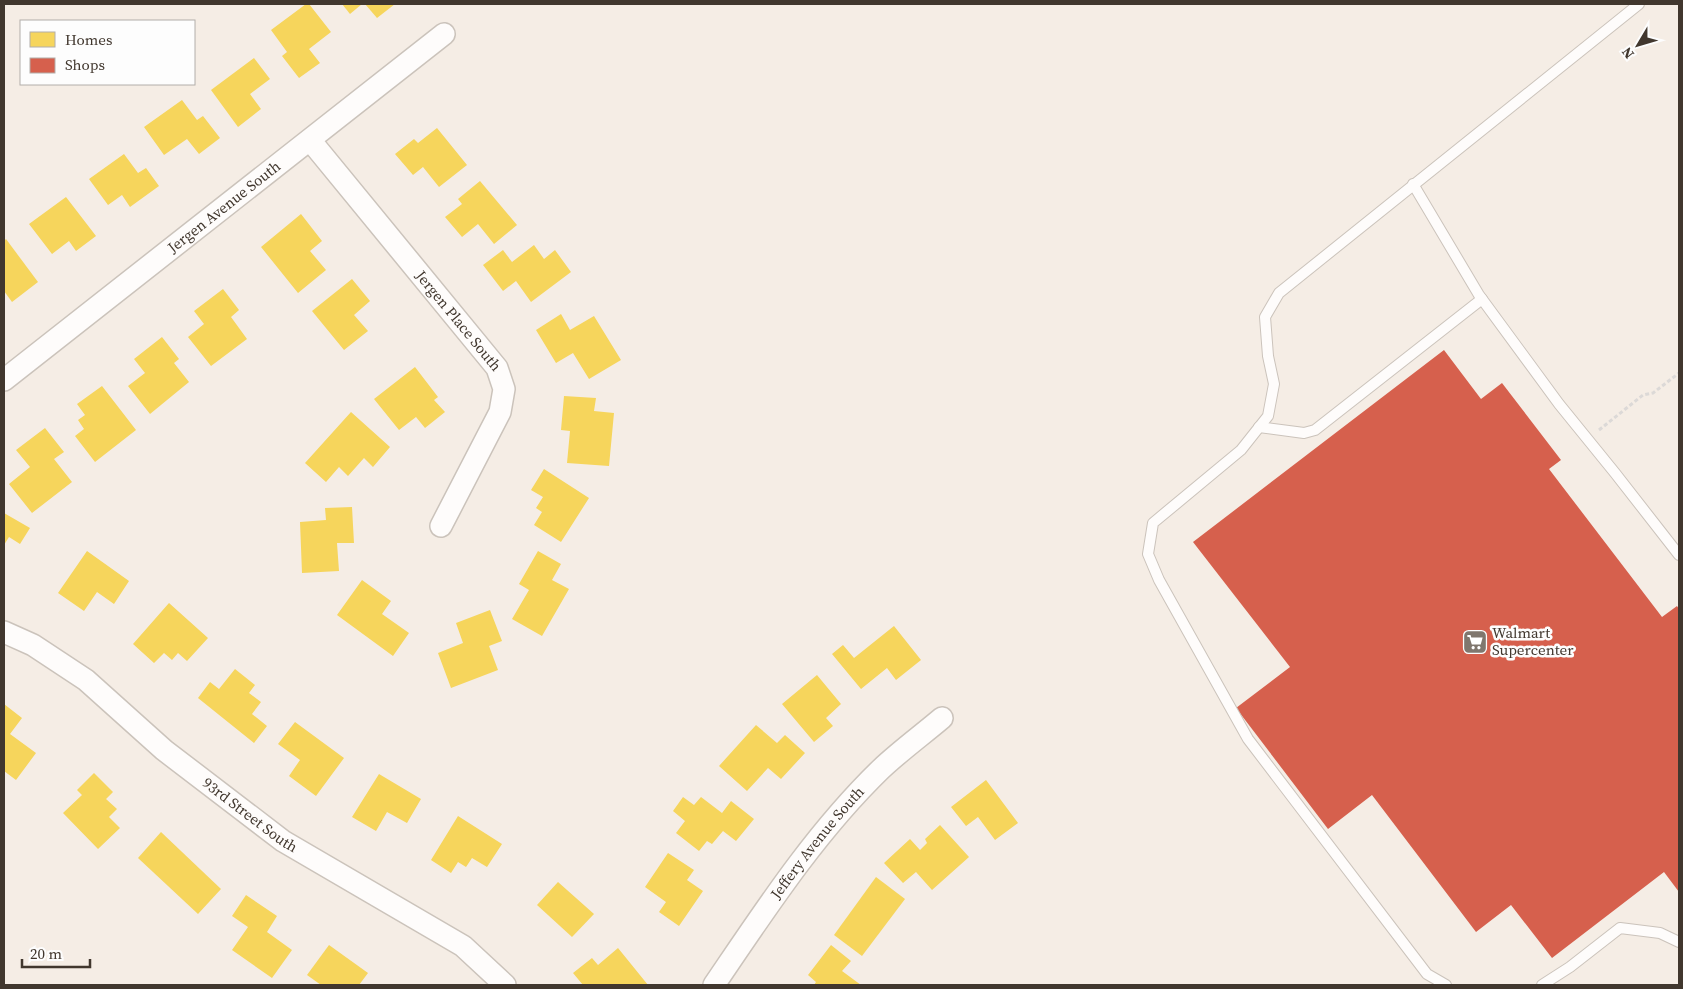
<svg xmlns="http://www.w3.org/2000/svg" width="1683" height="989" viewBox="0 0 1683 989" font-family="'Source Serif 4',serif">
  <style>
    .homes { fill: #f6d55c }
    .shops { fill: #d6604d }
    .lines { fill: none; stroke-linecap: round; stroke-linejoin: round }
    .lane-casing { stroke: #cbc3bb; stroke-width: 12 }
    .street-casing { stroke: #cbc3bb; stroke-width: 24 }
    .path { stroke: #dcd9d7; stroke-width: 3; stroke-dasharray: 4 2.5; stroke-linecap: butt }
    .lane { stroke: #fefcfb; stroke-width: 10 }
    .street { stroke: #fefcfb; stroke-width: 21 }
    .labels { text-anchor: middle; stroke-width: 5; stroke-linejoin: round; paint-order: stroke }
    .street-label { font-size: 15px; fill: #41372e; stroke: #fdfdfd }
    .poi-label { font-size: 15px; fill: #41372e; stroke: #fdfdfd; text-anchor: start }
  </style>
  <rect width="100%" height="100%" fill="#f5ede5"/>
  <g class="homes">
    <polygon points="306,4 309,4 331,32 309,49 320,63 299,78 282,56 287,52 271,30"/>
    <polygon points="342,4 362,4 350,14"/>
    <polygon points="365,4 395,4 377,18"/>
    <polygon points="254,58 270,79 250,94 261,109 238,127 211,90"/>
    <polygon points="182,100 197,120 203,116 220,138 199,154 187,139 164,155 144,127"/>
    <polygon points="437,128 467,165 439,187 423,167 413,175 395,154 414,139 418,143"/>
    <polygon points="124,154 138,173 146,168 159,186 130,207 122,195 108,205 89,179"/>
    <polygon points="480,181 517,225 494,244 478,224 462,237 445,217 462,204 458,199"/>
    <polygon points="66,197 96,236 76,251 69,241 52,254 29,224"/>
    <polygon points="301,214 322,241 310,251 326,270 298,293 261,247"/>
    <polygon points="6,239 38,282 12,302 4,291 4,241"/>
    <polygon points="534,245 544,259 555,250 571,272 531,302 516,281 503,291 483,265 503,250 512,262"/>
    <polygon points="352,279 370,301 354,315 368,331 344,350 312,311"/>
    <polygon points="223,289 239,310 231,317 247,339 211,366 188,337 204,324 194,311"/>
    <polygon points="561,314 570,330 594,316 621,360 589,379 573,353 556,363 536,330"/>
    <polygon points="162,337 179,359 174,363 189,382 150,414 128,386 145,373 134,359"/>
    <polygon points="415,367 438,397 434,400 445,412 425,428 416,417 399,430 374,399"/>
    <polygon points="102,386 136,430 95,462 75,436 84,429 78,420 85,415 77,404"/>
    <polygon points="564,396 596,398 594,411 614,413 609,466 567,463 570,431 561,430"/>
    <polygon points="351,412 390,447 373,467 364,458 348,476 339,467 326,482 305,463"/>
    <polygon points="45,428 64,452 54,459 72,482 32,513 9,484 30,467 16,450"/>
    <polygon points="544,469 589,498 561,542 534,525 542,512 536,508 543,497 531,490"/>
    <polygon points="352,507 354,543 337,543 339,571 302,573 300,522 326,520 325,508"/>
    <polygon points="4,513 30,528 20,544 9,537 4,545"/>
    <polygon points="87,551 129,581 114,604 97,592 84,611 58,593"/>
    <polygon points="538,551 561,564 552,580 569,589 542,636 512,619 529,590 519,584"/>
    <polygon points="362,580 391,601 382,614 409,633 393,656 337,615"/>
    <polygon points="169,603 208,638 187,661 178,653 172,660 164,653 154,663 133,644"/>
    <polygon points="490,610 502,641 489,646 498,670 451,688 438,653 463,643 456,623"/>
    <polygon points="894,626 921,660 896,680 887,668 861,689 832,654 843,645 854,658"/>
    <polygon points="235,669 255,685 249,693 261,702 252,714 267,726 254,743 198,698 210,682 219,689"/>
    <polygon points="817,675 841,704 826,718 833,726 814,742 782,704"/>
    <polygon points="4,704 22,718 10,734 36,753 16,780 4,771"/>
    <polygon points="295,722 344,758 316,796 289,776 300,760 278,744"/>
    <polygon points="756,725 777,743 785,735 805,753 781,779 768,768 747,791 719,766"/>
    <polygon points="94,773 113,792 106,799 117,809 109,817 120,828 98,849 63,813 82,795 77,790"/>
    <polygon points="379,774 421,799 407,823 387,812 376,831 352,817"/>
    <polygon points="986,780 1018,823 995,840 978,817 966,826 951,807"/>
    <polygon points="683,797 694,805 701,797 722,813 731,801 754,819 736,841 723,831 712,844 707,841 699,851 676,833 685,821 673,811"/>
    <polygon points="458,816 502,844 487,867 472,858 466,867 458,862 451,873 431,860"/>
    <polygon points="940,825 969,857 932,890 916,872 903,883 884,863 910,839 920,850 927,843 925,839"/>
    <polygon points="161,832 221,889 198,914 138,858"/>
    <polygon points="668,853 694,870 687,880 703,891 679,926 659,912 666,902 645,887"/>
    <polygon points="876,877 905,899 862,956 834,935"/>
    <polygon points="558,882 594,914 572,937 537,905"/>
    <polygon points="246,895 277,916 267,932 292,950 272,978 232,950 248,927 232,916"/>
    <polygon points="329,945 368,973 359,985 321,985 307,975"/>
    <polygon points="831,945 851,961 842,971 861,985 814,985 816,982 808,975"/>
    <polygon points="618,948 648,985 583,985 573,973 592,958 598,965"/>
  </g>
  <polygon class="shops" points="1444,350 1481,399 1502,383 1561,460 1549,469 1662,617 1677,606 1679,609 1679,892 1664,872 1552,958 1511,905 1476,932 1372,795 1328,829 1236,708 1290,667 1193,542"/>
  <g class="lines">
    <defs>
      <g id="lane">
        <polyline points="1413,184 1479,295 1559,404 1615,473 1679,555"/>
        <polyline points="1259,427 1304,433 1315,430 1482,299"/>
        <polyline points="1446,985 1427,974 1248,739 1159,580 1148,554 1153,523 1241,450 1268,416 1274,384 1268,356 1265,317 1279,293 1639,4"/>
        <polyline points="1542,985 1570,967 1620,928 1660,933 1679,942"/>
      </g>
      <g id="street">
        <path id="s1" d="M310 140 497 368 504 389 500 412 441 526"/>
        <path id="s2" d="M4 380 444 34"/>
        <path id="s3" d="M4 632 33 645 86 680 164 750 283 841 463 946 505 985"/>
        <path id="s4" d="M714 985C765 910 815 833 881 769 900 751 922 735 942 718"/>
      </g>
    </defs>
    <use href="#lane" class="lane-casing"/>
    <use href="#street" class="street-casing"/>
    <polyline class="path" points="1599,430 1643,395 1653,393 1679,373"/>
    <use href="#lane" class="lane"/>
    <use href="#street" class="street"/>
  </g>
  <defs>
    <symbol id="supermarket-square" viewBox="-11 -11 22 22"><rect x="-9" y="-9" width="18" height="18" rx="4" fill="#80776e" stroke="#fdfdfd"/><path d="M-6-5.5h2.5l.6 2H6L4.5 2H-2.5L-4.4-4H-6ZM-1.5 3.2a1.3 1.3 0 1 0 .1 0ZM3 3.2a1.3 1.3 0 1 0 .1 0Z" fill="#fff"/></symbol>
  </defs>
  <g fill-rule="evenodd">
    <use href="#supermarket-square" x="1461" y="628" width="28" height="28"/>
  </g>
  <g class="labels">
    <g class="street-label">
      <text dy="5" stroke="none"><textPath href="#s2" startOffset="280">Jergen Avenue South</textPath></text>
      <text dy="5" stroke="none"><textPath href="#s1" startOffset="234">Jergen Place South</textPath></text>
      <text dy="5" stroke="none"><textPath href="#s3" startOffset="308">93rd Street South</textPath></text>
      <text dy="5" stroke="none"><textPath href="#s4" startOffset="176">Jeffery Avenue South</textPath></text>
    </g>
    <g class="poi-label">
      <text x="1492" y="638">Walmart<tspan x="1492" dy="17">Supercenter</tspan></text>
    </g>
  </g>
  <rect width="1683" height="989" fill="none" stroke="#41372e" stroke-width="10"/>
  <rect x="20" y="20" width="175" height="65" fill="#fdfdfd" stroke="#b2aeaa"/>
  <rect x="30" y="32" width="25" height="15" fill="#f6d55c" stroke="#b2aeaa"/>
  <text x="65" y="45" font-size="15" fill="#41372e">Homes</text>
  <rect x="30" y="58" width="25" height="15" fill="#d6604d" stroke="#b2aeaa"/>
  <text x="65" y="70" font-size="15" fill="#41372e">Shops</text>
  <g transform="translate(1638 45) rotate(232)" stroke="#fdfdfd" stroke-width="4" paint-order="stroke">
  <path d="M0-4L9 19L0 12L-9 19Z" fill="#41372e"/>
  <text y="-8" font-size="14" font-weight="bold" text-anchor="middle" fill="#41372e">N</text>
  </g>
  <path d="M22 959v8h68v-8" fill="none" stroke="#41372e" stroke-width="2.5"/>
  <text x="30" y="959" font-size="15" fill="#41372e" stroke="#fdfdfd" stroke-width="4" paint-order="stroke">20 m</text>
</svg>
